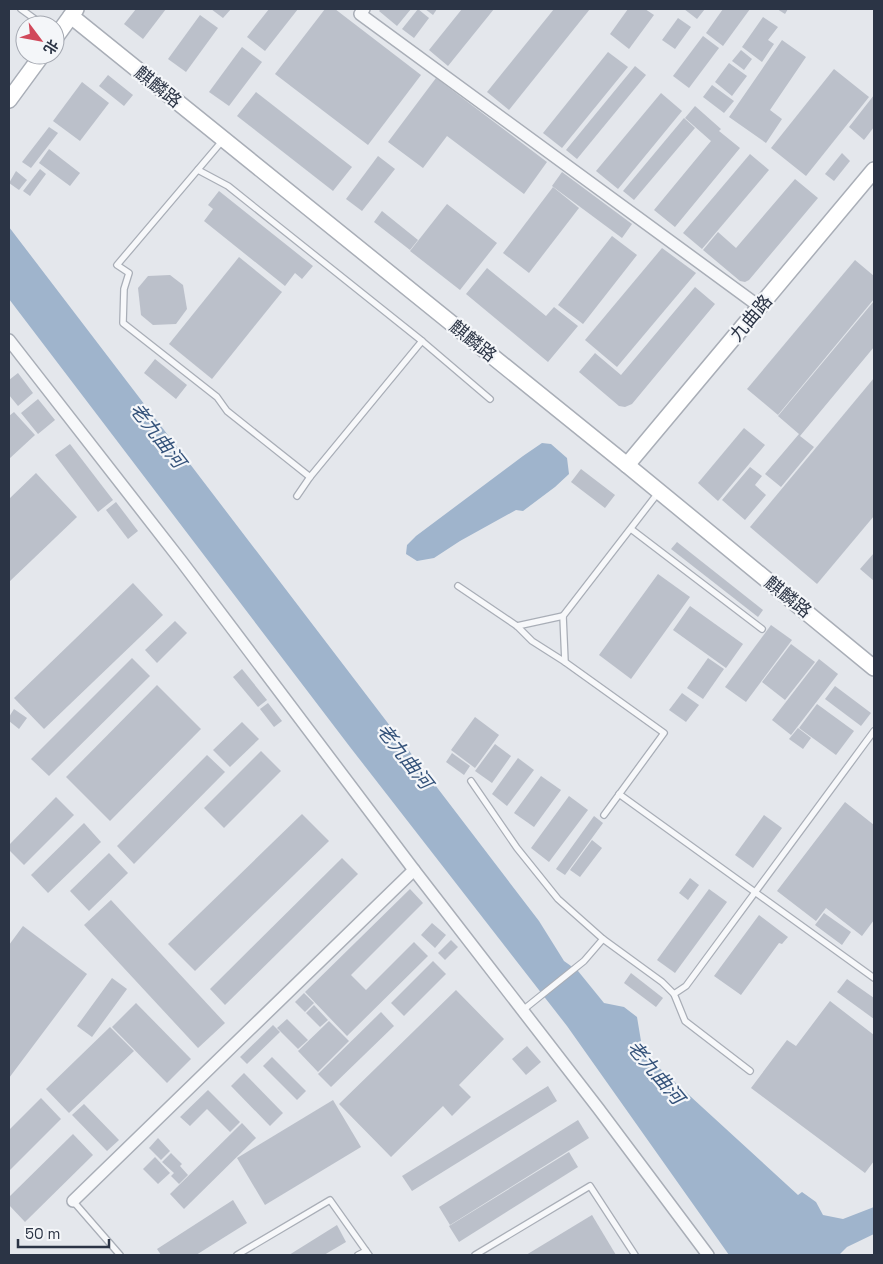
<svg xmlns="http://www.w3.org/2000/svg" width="883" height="1264" viewBox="0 0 883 1264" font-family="'Space Grotesk','Noto Sans SC',sans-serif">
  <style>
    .water { fill: #9fb4cc }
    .building { fill: #bbc0ca }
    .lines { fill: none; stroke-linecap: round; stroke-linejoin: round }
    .lane-casing { stroke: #a9aeb7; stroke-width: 8 }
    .street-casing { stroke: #a9aeb7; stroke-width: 14 }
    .secondary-casing { stroke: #a9aeb7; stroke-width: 18 }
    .lane { stroke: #f7f8fa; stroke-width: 5.5 }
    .street { stroke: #f7f8fa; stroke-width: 11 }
    .secondary { stroke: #fff; stroke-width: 15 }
    .labels { text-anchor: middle; stroke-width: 4.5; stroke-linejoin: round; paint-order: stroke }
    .street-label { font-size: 18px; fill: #2b3445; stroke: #f4f6f9 }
    .water-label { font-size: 19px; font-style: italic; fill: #34527a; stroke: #f4f6f9 }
  </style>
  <rect width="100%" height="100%" fill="#e4e7ec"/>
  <g class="water">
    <polygon points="9,227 539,921 564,961 578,971 604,1003 624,1007 637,1017 643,1053 798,1195 802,1192 816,1202 823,1215 843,1219 874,1207 874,1234 847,1247 839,1255 729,1255 567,1026 350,747 9,299"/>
    <polygon points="542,443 551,444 567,458 569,474 555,487 523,511 516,510 460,541 434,558 417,561 406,554 407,545 416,536 523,456"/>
  </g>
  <g class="building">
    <polygon points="136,9 166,9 143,39 124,24"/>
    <polygon points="211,9 231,9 223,18"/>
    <polygon points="269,9 298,9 265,51 247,37"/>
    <polygon points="325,9 335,9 421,75 368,145 275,74"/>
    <polygon points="381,9 411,9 397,26 379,11"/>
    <polygon points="418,9 429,18 414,38 402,29"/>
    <polygon points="425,9 437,9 433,15"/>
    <polygon points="462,9 494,9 448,66 429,50"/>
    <polygon points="554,9 590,9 509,110 487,92"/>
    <polygon points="628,9 645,9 654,15 629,49 610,34"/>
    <polygon points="684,9 705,9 697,19"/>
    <polygon points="723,9 750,9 723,46 706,33"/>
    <polygon points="777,9 788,9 785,14"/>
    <polygon points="200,15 218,28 186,72 168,59"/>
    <polygon points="763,17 778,27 768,40 774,44 762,62 742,47"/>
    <polygon points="678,18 691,27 675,49 662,40"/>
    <polygon points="703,36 719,48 689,88 673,76"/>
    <polygon points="782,40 806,57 770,110 782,119 766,143 729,117"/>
    <polygon points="242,47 262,62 229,106 209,92"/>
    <polygon points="741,50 752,59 744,70 732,61"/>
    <polygon points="608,52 628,67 562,148 543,133"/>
    <polygon points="729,63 747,76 732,96 715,82"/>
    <polygon points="635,66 646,75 577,159 566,150"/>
    <polygon points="834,69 869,97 806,176 771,148"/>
    <polygon points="108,75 133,95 124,106 99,86"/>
    <polygon points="436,78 547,162 524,194 447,136 423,168 388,142"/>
    <polygon points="82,82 109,103 80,141 53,121"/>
    <polygon points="712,85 734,101 724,113 703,97"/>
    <polygon points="256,92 352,167 333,191 237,116"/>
    <polygon points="661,93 682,111 618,189 596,171"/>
    <polygon points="874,95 874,127 864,140 849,127"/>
    <polygon points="695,106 721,129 719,131 740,148 675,227 654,210 711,141 685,118"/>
    <polygon points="684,118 695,128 634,200 623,191"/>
    <polygon points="49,127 58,133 31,168 22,162"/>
    <polygon points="49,149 80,173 70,186 39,163"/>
    <polygon points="842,153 850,161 834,181 825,174"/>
    <polygon points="750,154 769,170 702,249 683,233"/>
    <polygon points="378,156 395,169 362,211 346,199"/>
    <polygon points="40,169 46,174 30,196 23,191"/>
    <polygon points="16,171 27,180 19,190 9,183"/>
    <polygon points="562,172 632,224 622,238 552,186"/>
    <polygon points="795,179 818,198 749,280 745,282 740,281 703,250 718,232 736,248"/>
    <polygon points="553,187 579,208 529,273 503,253"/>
    <polygon points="219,191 313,266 302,279 295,273 285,286 204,221 213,209 208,205"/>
    <polygon points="447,204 497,243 460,290 410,251"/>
    <polygon points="382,211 418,240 410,250 374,222"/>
    <polygon points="612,236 637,255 583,324 558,305"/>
    <polygon points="662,248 696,273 617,367 585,340"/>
    <polygon points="239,257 282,292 212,379 169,344"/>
    <polygon points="855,260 874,276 874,299 778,415 747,389"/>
    <polygon points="487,268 546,316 554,307 578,326 548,362 466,294"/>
    <polygon points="170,275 183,285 187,309 176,324 153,325 141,315 138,288 148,276"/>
    <polygon points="695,287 715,304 632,404 625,407 619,406 579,372 595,353 621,375"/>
    <polygon points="874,301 874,347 800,436 814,447 781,487 765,474 799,434 778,416"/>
    <polygon points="155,359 187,385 176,399 144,373"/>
    <polygon points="18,373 33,393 18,406 9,395 9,380"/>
    <polygon points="874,378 874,516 817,584 750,527"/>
    <polygon points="38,399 55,420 38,434 21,413"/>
    <polygon points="14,412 35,435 9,459 9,416"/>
    <polygon points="744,428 765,445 718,501 698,483"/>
    <polygon points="70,444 113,500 98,512 55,455"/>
    <polygon points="750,467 762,476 755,485 766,495 745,520 722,500"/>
    <polygon points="581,469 615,495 605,508 571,482"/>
    <polygon points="36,473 77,517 9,582 9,499"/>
    <polygon points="116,502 138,531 128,539 106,510"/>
    <polygon points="677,542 763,610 758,617 671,549"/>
    <polygon points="874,553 874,581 860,569"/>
    <polygon points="658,574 690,597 631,679 599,655"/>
    <polygon points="133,583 163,615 44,729 14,698"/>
    <polygon points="690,606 743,644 726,668 673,630"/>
    <polygon points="175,621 187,633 157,663 145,650"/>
    <polygon points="771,625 792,640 746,702 725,687"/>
    <polygon points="791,644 815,662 785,700 762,682"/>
    <polygon points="132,658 150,676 49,776 31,759"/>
    <polygon points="708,658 724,669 703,699 687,688"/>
    <polygon points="819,659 838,674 791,735 772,720"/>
    <polygon points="242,669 267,700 258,707 233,677"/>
    <polygon points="157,685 201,729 110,821 66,777"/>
    <polygon points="835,686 871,713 861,726 825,699"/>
    <polygon points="682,693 699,705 686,722 669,710"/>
    <polygon points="268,703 282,721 274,727 260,709"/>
    <polygon points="817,704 854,731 836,755 799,728"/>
    <polygon points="14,709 27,718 19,729 9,721 9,717"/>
    <polygon points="475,717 499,735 475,768 451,750"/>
    <polygon points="242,722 259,739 230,767 213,750"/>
    <polygon points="798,728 811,738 803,749 789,739"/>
    <polygon points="495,744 511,756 492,783 475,771"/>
    <polygon points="261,751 281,771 224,828 204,808"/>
    <polygon points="452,753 470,766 464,775 446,762"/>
    <polygon points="207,755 225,772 134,864 117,846"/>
    <polygon points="518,758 534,770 507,806 492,794"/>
    <polygon points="541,776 561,790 534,827 514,813"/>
    <polygon points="569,796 588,810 549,862 531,848"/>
    <polygon points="56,797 74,815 24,865 9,850 9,845"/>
    <polygon points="845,802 874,825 874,920 862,936 826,908 816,921 777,891"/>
    <polygon points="302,814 329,841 195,971 168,944"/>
    <polygon points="764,815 782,828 753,868 735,855"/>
    <polygon points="594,816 603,823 565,875 556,869"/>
    <polygon points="84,823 101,842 48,893 31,875"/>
    <polygon points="592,840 602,848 580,877 570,870"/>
    <polygon points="109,853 128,873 89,911 70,891"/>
    <polygon points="342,858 358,874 225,1005 210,989"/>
    <polygon points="690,878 699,885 688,900 679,893"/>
    <polygon points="410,889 423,903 351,975 366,990 414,942 428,956 347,1036 305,992"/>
    <polygon points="709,889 727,902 675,973 657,960"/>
    <polygon points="111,900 225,1023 198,1048 84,925"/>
    <polygon points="824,913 851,932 842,945 815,925"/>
    <polygon points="759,915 788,937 782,944 779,943 741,995 714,976"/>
    <polygon points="432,923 446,935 435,948 421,935"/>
    <polygon points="23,926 87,974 9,1078 9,945"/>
    <polygon points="451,940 458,947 445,960 438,953"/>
    <polygon points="433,961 446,974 404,1016 391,1003"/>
    <polygon points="631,973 663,998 656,1007 624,983"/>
    <polygon points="112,978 127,989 92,1037 77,1026"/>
    <polygon points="847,979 874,998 874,1019 837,992"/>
    <polygon points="456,990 504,1039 459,1085 471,1097 452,1116 443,1106 391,1157 339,1104"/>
    <polygon points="304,993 314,1003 305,1012 295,1002"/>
    <polygon points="830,1001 874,1035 874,1161 865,1173 751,1088 787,1040 796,1046"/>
    <polygon points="136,1003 191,1059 167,1083 112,1027"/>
    <polygon points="314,1005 328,1020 320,1027 306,1013"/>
    <polygon points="381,1012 394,1026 331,1087 318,1074"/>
    <polygon points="287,1019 308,1040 298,1049 277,1028"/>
    <polygon points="329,1021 349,1041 318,1072 298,1051"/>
    <polygon points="273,1025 280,1032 247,1064 240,1057"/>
    <polygon points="110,1027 134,1051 69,1113 46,1089"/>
    <polygon points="527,1046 541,1062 526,1075 512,1059"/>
    <polygon points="272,1057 306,1091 297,1100 263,1066"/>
    <polygon points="244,1073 283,1113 270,1126 231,1086"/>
    <polygon points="548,1086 557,1101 412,1191 402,1176"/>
    <polygon points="208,1090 240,1122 230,1132 207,1109 190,1126 180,1117"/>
    <polygon points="41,1098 61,1119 9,1171 9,1130"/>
    <polygon points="333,1100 361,1147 265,1205 237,1158"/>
    <polygon points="84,1104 119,1140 107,1151 72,1115"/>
    <polygon points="578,1120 589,1138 450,1225 439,1207"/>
    <polygon points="242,1123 256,1138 184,1209 170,1194"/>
    <polygon points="73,1134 93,1155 25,1222 9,1205 9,1197"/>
    <polygon points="158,1138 170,1151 161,1160 149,1148"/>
    <polygon points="569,1152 578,1167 459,1242 449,1226"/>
    <polygon points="171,1153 182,1164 180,1166 188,1175 179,1184 171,1176 174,1173 162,1162"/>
    <polygon points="155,1157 170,1173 158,1184 143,1169"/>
    <polygon points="233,1200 247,1223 196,1255 161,1255 157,1249"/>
    <polygon points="592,1215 616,1255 526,1255"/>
    <polygon points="337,1225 346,1242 324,1255 289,1255"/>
  </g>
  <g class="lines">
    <defs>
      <g id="lane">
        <polyline points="21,9 43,25"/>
        <polyline points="223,140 117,265 129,273 124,289 123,323 217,397 227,411 310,477"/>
        <polyline points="198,170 228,186 422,341 310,477 297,496"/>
        <polyline points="422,341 490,399"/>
        <polyline points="631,529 762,629"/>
        <polyline points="458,586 517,626 532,641 565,662"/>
        <polyline points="517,626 563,616"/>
        <polyline points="471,781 517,848 558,899 603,939 662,982 674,994"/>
        <polyline points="619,794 874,978"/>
        <polyline points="604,815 664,733 565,662 563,616 658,493"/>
        <polyline points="523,1010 584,961 603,939"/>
        <polyline points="750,1071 685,1021 674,994 686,986 874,731"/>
        <polyline points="73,1201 120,1255"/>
        <polyline points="237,1255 330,1200 369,1255"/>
        <polyline points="358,1255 366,1251"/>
        <polyline points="475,1255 590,1186 635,1255"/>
      </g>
      <g id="street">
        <polyline points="364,9 360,14 760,307"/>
        <polyline points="9,340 182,562 414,870 598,1108 708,1255"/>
        <polyline points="73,1201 414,870"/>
      </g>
      <g id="secondary">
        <polyline points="71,16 627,465 874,668"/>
        <polyline points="55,38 76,9"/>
        <polyline points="9,100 42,55"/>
        <polyline points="627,465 874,170"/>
      </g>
    </defs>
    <use href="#lane" class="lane-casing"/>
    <use href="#street" class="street-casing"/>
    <use href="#secondary" class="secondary-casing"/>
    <use href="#lane" class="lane"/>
    <use href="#street" class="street"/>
    <use href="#secondary" class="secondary"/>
  </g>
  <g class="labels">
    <g class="street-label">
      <text transform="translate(158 87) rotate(39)" y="6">麒麟路</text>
      <text transform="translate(751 318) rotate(-50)" y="6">九曲路</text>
      <text transform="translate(473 341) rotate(39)" y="6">麒麟路</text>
      <text transform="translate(788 597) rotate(39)" y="6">麒麟路</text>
    </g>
    <g class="water-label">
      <text transform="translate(158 435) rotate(52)" y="7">老九曲河</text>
      <text transform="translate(405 756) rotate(52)" y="7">老九曲河</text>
      <text transform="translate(656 1072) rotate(50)" y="7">老九曲河</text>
    </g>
  </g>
  <rect width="883" height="1264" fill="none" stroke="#2b3445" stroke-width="20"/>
  <g transform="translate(40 40) rotate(122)"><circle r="24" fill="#f4f6f9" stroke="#a4a8b1"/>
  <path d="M0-4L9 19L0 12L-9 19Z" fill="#d1495b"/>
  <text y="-8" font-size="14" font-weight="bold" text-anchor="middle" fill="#2b3445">北</text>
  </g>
  <path d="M18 1239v8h91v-8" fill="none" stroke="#2b3445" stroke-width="2.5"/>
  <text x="25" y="1239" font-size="15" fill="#2b3445" stroke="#f4f6f9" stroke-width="4" paint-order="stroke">50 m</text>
</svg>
